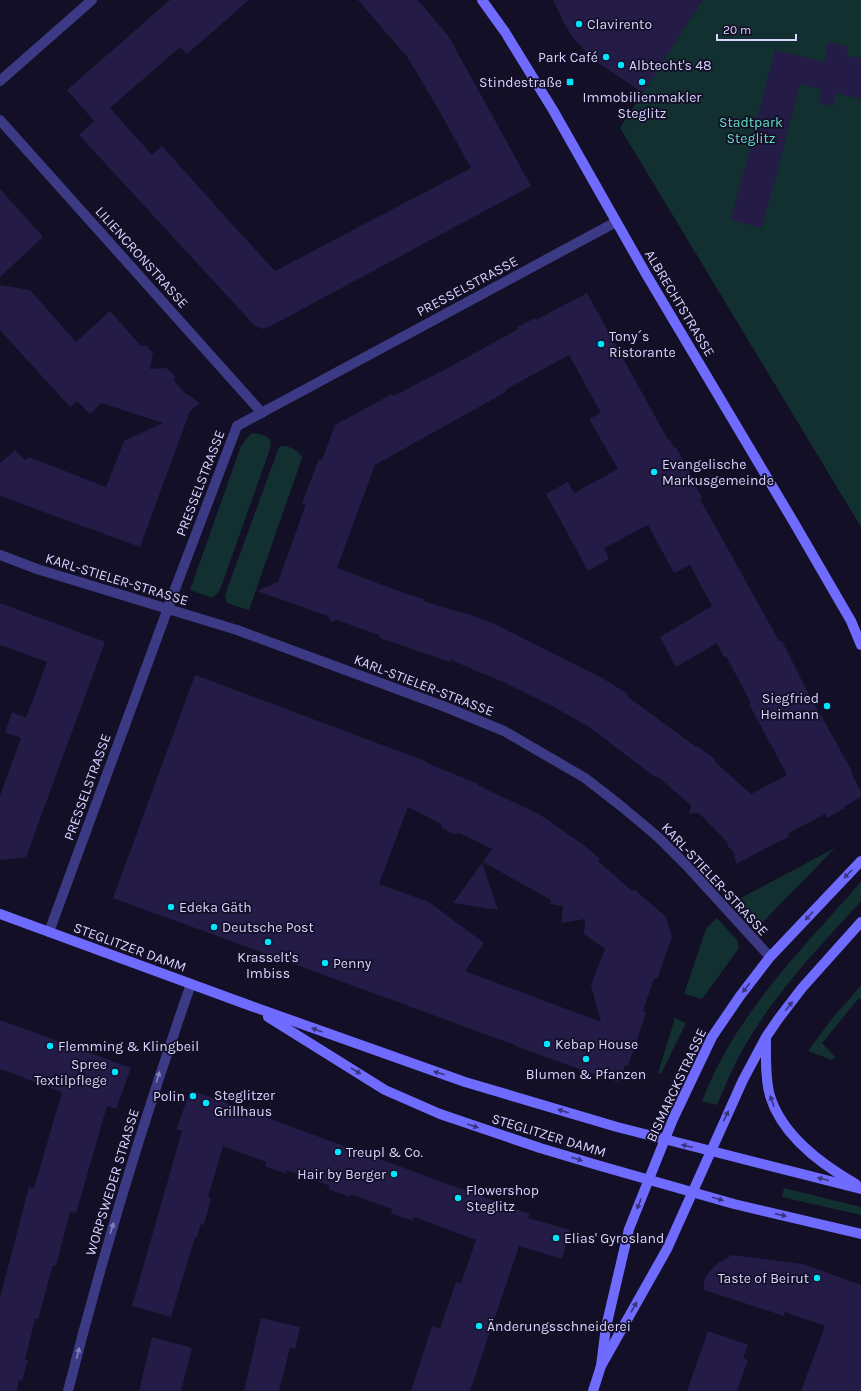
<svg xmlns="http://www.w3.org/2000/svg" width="861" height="1391" viewBox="0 0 861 1391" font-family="Karla,sans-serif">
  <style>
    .green { fill: #12302f }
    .building { fill: #241b47; fill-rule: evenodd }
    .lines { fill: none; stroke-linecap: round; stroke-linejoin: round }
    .street { stroke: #3d3a85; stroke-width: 10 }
    .secondary { stroke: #6f6bff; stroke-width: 10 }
    .oneway { fill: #38347d }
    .oneway2 { fill: #837fbc }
    .poi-dot { fill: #00e5ff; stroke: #130f26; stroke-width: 1.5 }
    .labels { text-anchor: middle; stroke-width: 3.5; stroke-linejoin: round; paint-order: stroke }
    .poi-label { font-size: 14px; fill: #d9d4ff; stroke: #130f26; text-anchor: start }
    .park-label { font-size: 14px; fill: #5fe0c0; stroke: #130f26 }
    .street-label { font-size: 14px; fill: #d9d4ff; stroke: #130f26 }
  </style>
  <rect width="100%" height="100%" fill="#130f26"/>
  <g class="green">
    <polygon points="702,0 861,0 861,527 620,128"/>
    <path d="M252 433C262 434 271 435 271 446L220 590 216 595 212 598 190 590 241 446 246 439Z"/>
    <path d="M282 446C290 446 298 450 302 457L301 461 249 610 227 603 225 595 279 447Z"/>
    <polygon points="835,848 761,924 757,924 753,922 735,901"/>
    <path d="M861 882V901C820 946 778 990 747 1042 735 1062 726 1084 717 1105L702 1101C735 1015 801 950 861 882Z"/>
    <polygon points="717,918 737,940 739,948 702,999 684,994 706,929"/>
    <polygon points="861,986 861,1000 859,998 822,1043 835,1057 832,1060 808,1051 834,1016"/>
    <polygon points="675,1018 686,1023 661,1074 658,1073"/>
    <polygon points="784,1188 861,1207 861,1215 782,1197"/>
  </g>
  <g class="building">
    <polygon points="170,0 249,0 187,54 180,47 110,108 152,155 162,146 231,223 275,271 471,168 437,107 408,58 358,0 418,0 449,37 531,186 269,327 263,329 255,326 79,135 94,121 67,90"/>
    <polygon points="553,0 702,0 643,93 600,64 586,52 573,38 565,25"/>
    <polygon points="828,42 848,47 846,56 861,58 861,99 836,93 833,106 819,103 821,89 800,84 762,228 731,220 775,50 825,62"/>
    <polygon points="0,189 43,237 0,277"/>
    <polygon points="0,285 30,290 76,342 110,311 141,346 146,345 153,353 150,369 167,368 175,377 174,381 185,393 200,403 190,411 140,547 0,496 0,463 15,450 25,460 29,457 106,487 124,441 163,423 101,403 90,414 77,401 70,407 0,330"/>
    <path d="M587 293 668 440 670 439 674 448 676 447 697 486 696 487 702 498 700 499 779 641H782L805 687 853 773H851L861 791V797L844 807 845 808 827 818 825 814 789 833 788 837 736 864 734 853 727 845 728 843 699 813 689 814 691 805 658 777H655L589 727 552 706 503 682 451 660 450 662 380 638 379 635 337 620 331 622 328 616 257 591 278 582 306 504 302 503 319 459 322 460 335 425 392 394 393 396 446 369 518 329 517 327 535 318 536 320ZM569 355 601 413 589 419 618 469 574 493 568 482 546 494 588 571 609 559 604 548 648 525 674 573 690 565 712 606 660 637 676 667 717 643 724 657 726 656 751 703 749 704 787 775 751 794 715 762 716 760 697 746 696 747 627 696 628 694 602 678 493 623 466 613V614L423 601 424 599 404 593 337 568 375 465 506 392 505 390Z"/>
    <polygon points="0,603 105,642 26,857 0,860 0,796 21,738 5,732 12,712 26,718 47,662 0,645"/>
    <path d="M195 675 425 761V762L478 784 477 785 539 814 585 846 600 859 598 861 632 891 634 889 666 917 672 937 658 977 654 979 648 996 643 1011 646 1013 628 1066 625 1065 619 1083 515 1046V1045L113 898ZM408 807 441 824 442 828 454 834 459 833 492 849 483 862 551 900 550 904 563 906 561 923 585 919 584 934 605 949 591 985 601 1022 465 971 484 943 429 902 379 884Z"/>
    <polygon points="482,863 498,910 453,903"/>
    <polygon points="0,1020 131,1068 116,1109 107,1106 76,1213 70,1212 56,1266 53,1265 38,1319 35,1319 25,1360 28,1360 22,1381 19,1380 17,1391 0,1391 0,1298 29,1187 34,1188 62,1092 0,1069"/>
    <polygon points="191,1090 530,1214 528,1218 570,1230 562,1259 519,1246 470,1391 411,1391 432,1326 440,1329 456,1282 461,1283 476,1240 414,1217 413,1221 391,1213 392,1209 351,1194 349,1197 328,1189 330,1186 287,1170 286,1174 265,1166 266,1162 223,1146 208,1197 211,1198 204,1225 201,1224 197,1237 195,1237 171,1317 132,1306 182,1131 176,1129"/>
    <polygon points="732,1255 803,1264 861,1285 861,1391 801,1391 825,1326 785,1312 784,1316 704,1290 704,1280 708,1273 718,1263"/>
    <polygon points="261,1318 300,1327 295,1349 290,1348 279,1391 244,1391"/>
    <polygon points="708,1331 748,1345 743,1358 748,1360 737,1391 687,1391"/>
    <polygon points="152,1337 192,1348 181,1391 139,1391"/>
  </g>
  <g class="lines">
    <g class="street">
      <polyline points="0,81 92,0"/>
      <polyline points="0,120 262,413"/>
      <polyline points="0,555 37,569 237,630 443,706 504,731 585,778 621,806 658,837 686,865 770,957"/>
      <polyline points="49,932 175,589 237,426 616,222"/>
      <path d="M68 1391C103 1253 144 1118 191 984"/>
    </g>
    <g class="secondary">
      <polyline points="482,0 505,32 553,110 646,274 793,521 851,621 861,645"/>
      <polyline points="0,914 251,1006 465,1082 617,1127 861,1189"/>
      <polyline points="268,1017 385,1090 440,1114 540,1148 597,1165 734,1204 861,1234"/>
      <path d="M766 1038C766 1057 765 1078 770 1096 782 1135 822 1165 856 1184"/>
      <polyline points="601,1366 606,1327 629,1229 673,1119 712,1037 740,996 770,957 861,861"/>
      <polyline points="593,1391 601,1366 667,1249 743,1080 766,1037 779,1018 802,988 861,922"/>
    </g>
  </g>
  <defs><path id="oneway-solid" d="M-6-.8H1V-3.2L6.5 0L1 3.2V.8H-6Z"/></defs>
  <g class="oneway">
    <use href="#oneway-solid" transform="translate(848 874) rotate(134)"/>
    <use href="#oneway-solid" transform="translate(809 916) rotate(133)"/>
    <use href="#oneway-solid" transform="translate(746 988) rotate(128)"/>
    <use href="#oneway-solid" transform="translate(789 1006) rotate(-52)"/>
    <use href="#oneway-solid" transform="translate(317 1030) rotate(-160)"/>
    <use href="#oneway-solid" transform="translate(356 1071) rotate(32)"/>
    <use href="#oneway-solid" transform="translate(439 1073) rotate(-162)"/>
    <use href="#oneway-solid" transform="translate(772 1101) rotate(-109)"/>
    <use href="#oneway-solid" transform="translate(563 1111) rotate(-163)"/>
    <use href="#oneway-solid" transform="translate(726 1116) rotate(-65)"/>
    <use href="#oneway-solid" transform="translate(473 1126) rotate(19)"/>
    <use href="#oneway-solid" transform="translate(687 1146) rotate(-166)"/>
    <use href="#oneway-solid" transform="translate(577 1159) rotate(17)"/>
    <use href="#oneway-solid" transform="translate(823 1179) rotate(-166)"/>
    <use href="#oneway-solid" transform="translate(718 1199) rotate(16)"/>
    <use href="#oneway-solid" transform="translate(639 1204) rotate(111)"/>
    <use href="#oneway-solid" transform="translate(781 1215) rotate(13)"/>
    <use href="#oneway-solid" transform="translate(634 1307) rotate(-61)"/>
  </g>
  <g class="oneway2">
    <use href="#oneway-solid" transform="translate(158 1077) rotate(-73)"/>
    <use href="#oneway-solid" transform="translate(112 1228) rotate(-73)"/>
    <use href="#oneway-solid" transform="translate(78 1353) rotate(-76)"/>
  </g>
  <g class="poi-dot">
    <circle cx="579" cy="24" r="4"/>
    <circle cx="606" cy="57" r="4"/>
    <circle cx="621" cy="65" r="4"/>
    <rect x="566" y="78" width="8" height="8" rx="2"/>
    <circle cx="642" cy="82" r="4"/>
    <circle cx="601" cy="344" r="4"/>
    <circle cx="654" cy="472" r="4"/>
    <circle cx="827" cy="706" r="4"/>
    <circle cx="171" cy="907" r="4"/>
    <circle cx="214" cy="927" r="4"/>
    <circle cx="268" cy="942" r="4"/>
    <circle cx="325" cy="963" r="4"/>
    <circle cx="547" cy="1044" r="4"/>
    <circle cx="50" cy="1046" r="4"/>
    <circle cx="586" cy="1059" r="4"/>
    <circle cx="115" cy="1072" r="4"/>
    <circle cx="193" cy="1096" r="4"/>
    <circle cx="206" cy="1103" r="4"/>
    <circle cx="338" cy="1152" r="4"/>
    <circle cx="394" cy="1174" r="4"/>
    <circle cx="458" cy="1198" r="4"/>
    <circle cx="556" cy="1238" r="4"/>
    <circle cx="817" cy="1278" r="4"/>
    <circle cx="479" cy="1326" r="4"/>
  </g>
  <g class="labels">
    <g class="poi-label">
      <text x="587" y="29">Clavirento</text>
      <text x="598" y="62" text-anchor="end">Park Café</text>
      <text x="629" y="70">Albtecht's 48</text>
      <text x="562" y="87" text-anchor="end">Stindestraße</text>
      <text x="642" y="102" text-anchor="middle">Immobilienmakler<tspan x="642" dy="16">Steglitz</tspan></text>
      <text x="609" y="341">Tony´s<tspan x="609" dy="16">Ristorante</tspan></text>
      <text x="662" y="469">Evangelische<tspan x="662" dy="16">Markusgemeinde</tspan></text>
      <text x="819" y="703" text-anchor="end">Siegfried<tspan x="819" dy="16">Heimann</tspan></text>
      <text x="179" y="912">Edeka Gäth</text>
      <text x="222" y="932">Deutsche Post</text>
      <text x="268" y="962" text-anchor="middle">Krasselt's<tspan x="268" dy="16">Imbiss</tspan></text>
      <text x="333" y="968">Penny</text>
      <text x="555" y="1049">Kebap House</text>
      <text x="58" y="1051">Flemming &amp; Klingbeil</text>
      <text x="107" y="1069" text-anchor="end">Spree<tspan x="107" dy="16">Textilpflege</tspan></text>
      <text x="586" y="1079" text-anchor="middle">Blumen &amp; Pfanzen</text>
      <text x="214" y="1100">Steglitzer<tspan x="214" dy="16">Grillhaus</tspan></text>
      <text x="185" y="1101" text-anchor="end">Polin</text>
      <text x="346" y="1157">Treupl &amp; Co.</text>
      <text x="386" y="1179" text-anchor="end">Hair by Berger</text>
      <text x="466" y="1195">Flowershop<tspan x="466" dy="16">Steglitz</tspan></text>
      <text x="564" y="1243">Elias' Gyrosland</text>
      <text x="809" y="1283" text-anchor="end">Taste of Beirut</text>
      <text x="487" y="1331">Änderungsschneiderei</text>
    </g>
    <g class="park-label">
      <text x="751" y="127">Stadtpark<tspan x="751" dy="16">Steglitz</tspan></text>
    </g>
    <g class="street-label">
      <text transform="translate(142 257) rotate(48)" y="5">LILIENCRONSTRASSE</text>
      <text transform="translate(467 286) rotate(-28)" y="5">PRESSELSTRASSE</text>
      <text transform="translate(680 303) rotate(59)" y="5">ALBRECHTSTRASSE</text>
      <text transform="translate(200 483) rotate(-69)" y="5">PRESSELSTRASSE</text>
      <text transform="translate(117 579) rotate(17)" y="5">KARL-STIELER-STRASSE</text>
      <text transform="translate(424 685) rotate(21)" y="5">KARL-STIELER-STRASSE</text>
      <text transform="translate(87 787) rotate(-70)" y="5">PRESSELSTRASSE</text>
      <text transform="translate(715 879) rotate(47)" y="5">KARL-STIELER-STRASSE</text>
      <text transform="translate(130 947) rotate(20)" y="5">STEGLITZER DAMM</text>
      <text transform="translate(676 1085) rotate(-65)" y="5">BISMARCKSTRASSE</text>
      <text transform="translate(549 1135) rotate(17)" y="5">STEGLITZER DAMM</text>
      <text transform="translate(112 1182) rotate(-73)" y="5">WORPSWEDER STRASSE</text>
    </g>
  </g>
  <path d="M717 34v6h79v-6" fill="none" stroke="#d9d4ff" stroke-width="2"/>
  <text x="723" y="34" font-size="12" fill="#d9d4ff" stroke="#130f26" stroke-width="3" paint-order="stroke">20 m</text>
</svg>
